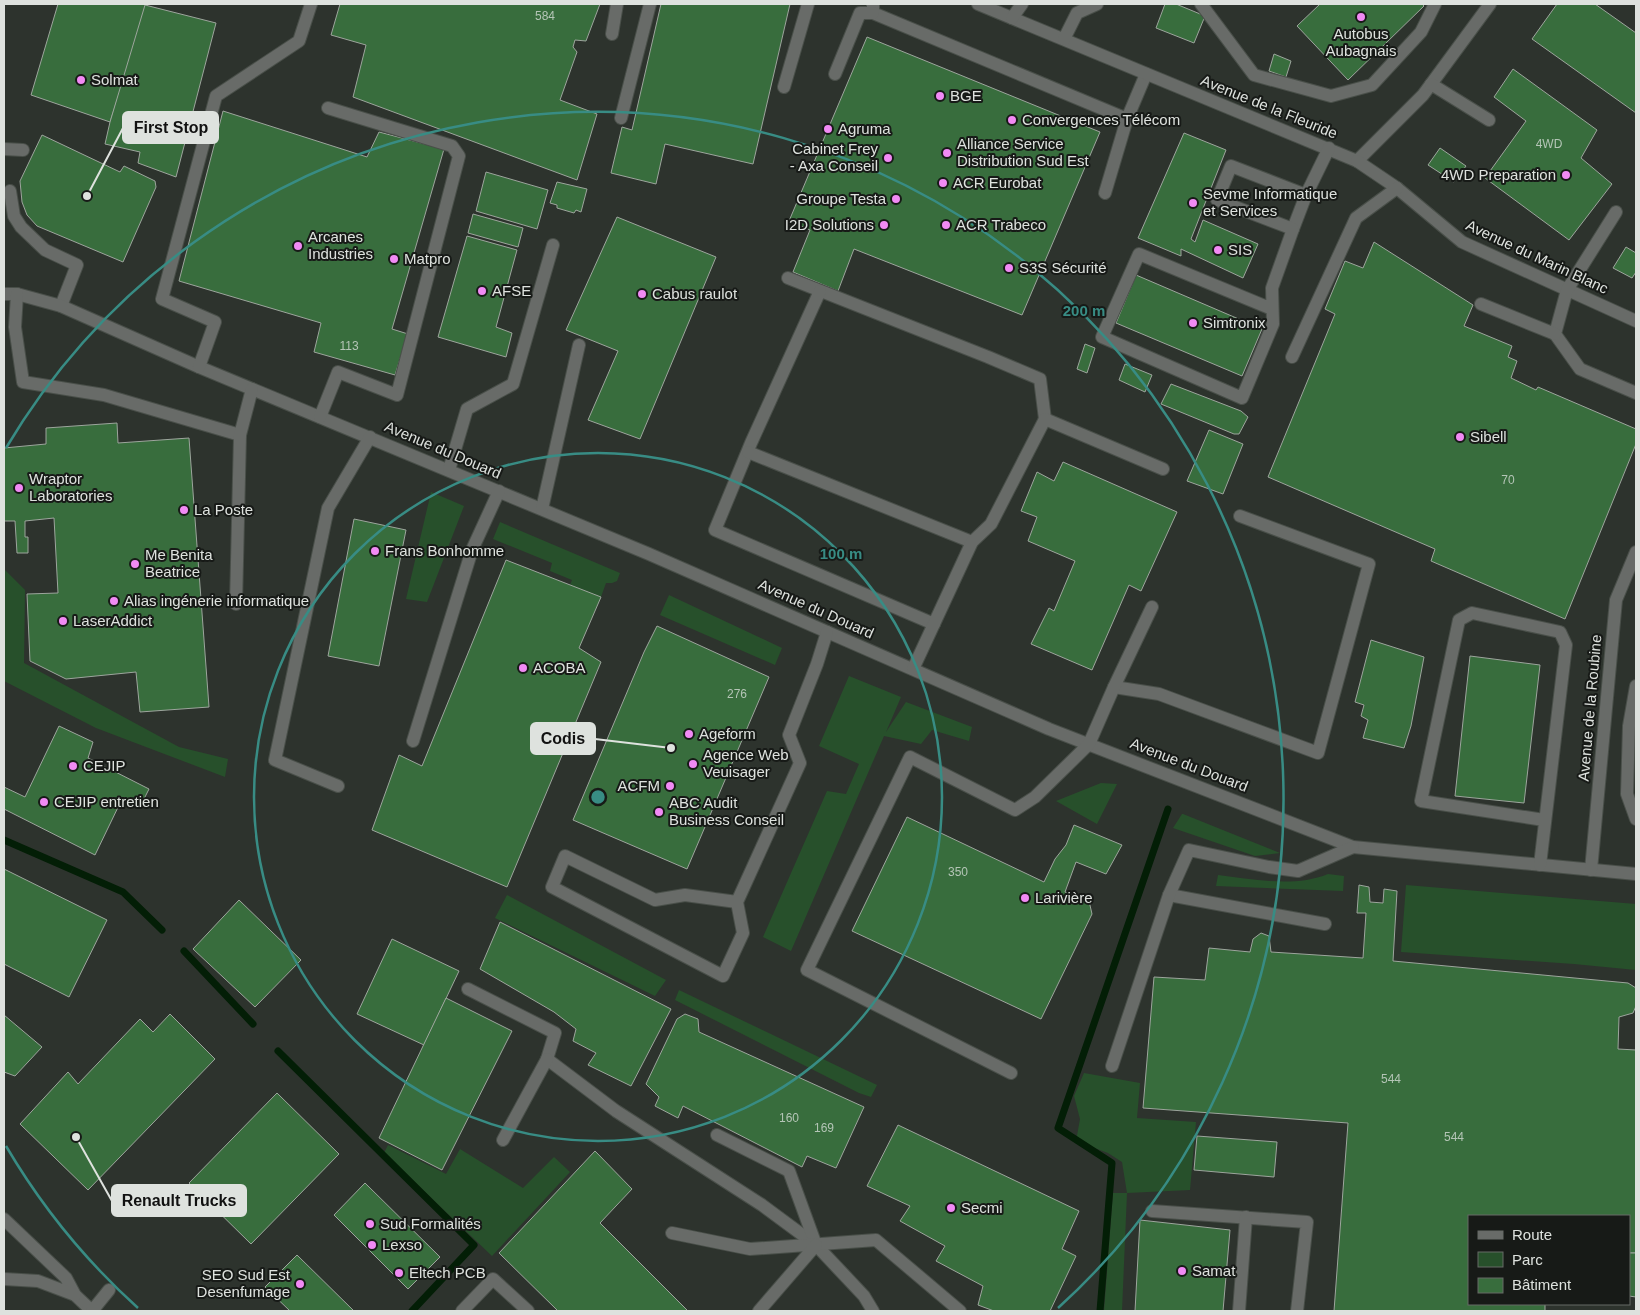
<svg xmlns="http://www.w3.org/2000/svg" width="1640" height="1315" viewBox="0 0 1640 1315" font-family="Arial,sans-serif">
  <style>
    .green { fill: #27502b }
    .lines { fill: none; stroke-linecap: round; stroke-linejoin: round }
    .stream { stroke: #031e06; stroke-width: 7 }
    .building { fill: #386d3d; stroke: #9da59d }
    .minor-casing { stroke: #494f49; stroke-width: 14 }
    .minor { stroke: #686b68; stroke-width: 12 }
    .ring { fill: none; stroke: #388c84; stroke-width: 2.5 }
    .poi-dot { fill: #f18af4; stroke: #171a17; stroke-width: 2 }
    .labels { text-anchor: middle; stroke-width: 4; stroke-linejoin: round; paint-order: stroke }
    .number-label { font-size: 12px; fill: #b4c5b6 }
    .poi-label { font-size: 15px; fill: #dee2de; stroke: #171a17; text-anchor: start }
    .street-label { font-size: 15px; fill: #dee2de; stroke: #171a17 }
    .centre { fill: #388c84; stroke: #171a17; stroke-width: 2.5 }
    .ring-label { font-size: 15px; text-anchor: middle; font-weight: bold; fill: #388c84; stroke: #171a17; stroke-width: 4; stroke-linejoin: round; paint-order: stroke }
    .leader { fill: none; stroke: #dee2de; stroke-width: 2 }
    .callout-dot { fill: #dee2de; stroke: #171a17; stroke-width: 2 }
    .callout { fill: #dee2de; stroke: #dee2de; stroke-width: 2 }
    .callout-label { font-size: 16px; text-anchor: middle; font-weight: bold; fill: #111 }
  </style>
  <rect width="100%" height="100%" fill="#2d332d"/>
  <g class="green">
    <polygon points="431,492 464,506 427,602 406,599"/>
    <polygon points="500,522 620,573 617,581 612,583 606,583 601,597 568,590 572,580 550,571 552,563 493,539"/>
    <polygon points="4,569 25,590 24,663 179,747 228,759 225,777 96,728 4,681"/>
    <polygon points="669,595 782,648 775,665 660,615"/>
    <polygon points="849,676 901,697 886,732 906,702 972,727 969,741 932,730 921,744 884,736 791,951 763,937 827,791 846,794 859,764 819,746"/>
    <polygon points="1101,783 1117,784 1097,824 1056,801"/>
    <polygon points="1182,814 1183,814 1280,853 1255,856 1173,828"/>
    <path d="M1328 874 1344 876 1343 891 1216 886 1218 875C1253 879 1294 888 1328 874Z"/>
    <polygon points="1406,885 1636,904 1636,970 1574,964 1401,952"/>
    <polygon points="507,895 666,980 655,996 495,918"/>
    <polygon points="679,990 877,1085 871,1097 859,1093 675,1000"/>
    <polygon points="1084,1073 1140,1083 1137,1118 1196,1122 1190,1190 1127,1193 1122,1311 1104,1311 1113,1193 1127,1193 1122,1162 1108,1153 1076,1141 1080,1119 1074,1096"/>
    <polygon points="388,1145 446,1174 460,1149 523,1188 554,1157 570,1172 492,1256 384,1153"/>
  </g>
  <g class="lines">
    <g class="stream">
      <polyline points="4,840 123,892 162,930"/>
      <polyline points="184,951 253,1024"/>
      <polyline points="278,1051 474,1245 412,1311"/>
      <polyline points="1100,1311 1112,1163 1058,1128 1168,809"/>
    </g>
  </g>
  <g class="building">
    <polygon points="58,4 148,4 110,122 31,95"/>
    <polygon points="340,4 600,4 586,41 575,40 573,47 577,52 560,100 597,114 577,180 353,97 366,45 331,35"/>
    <polygon points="661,4 790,4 753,164 665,144 656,184 611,173 622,127 632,130"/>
    <polygon points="1165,4 1176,4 1205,16 1194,43 1156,28"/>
    <polygon points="1320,4 1422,4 1424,6 1348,80 1297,26"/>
    <polygon points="1557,4 1595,4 1636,33 1636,113 1532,39"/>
    <polygon points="145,5 216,23 176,177 138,163 140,152 105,144 110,122"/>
    <polygon points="867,37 1100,132 1022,315 854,249 838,291 793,272 810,230 789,221"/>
    <polygon points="1274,54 1291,61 1286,77 1269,71"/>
    <polygon points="1513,69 1597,130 1581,158 1612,184 1569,240 1485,178 1526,121 1494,97"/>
    <polygon points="223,111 367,157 379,132 444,149 392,329 408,334 395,375 314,352 321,323 179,281"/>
    <polygon points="1184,133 1226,150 1191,239 1195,242 1203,220 1258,244 1243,278 1181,249 1181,256 1138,238"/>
    <polygon points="42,135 120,172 124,166 155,181 156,187 123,262 37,226 27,215 22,202 20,181"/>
    <polygon points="1440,148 1466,166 1454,182 1428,165"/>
    <polygon points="486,172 548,190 537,229 476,211"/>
    <polygon points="557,182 587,189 581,212 576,210 574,213 557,208 557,205 550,203"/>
    <polygon points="473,214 523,228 518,247 468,233"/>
    <polygon points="617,217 716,257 640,439 588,420 618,351 566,330"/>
    <polygon points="467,236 517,250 496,327 512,333 506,357 438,337"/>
    <polygon points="1374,242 1473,305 1464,326 1512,346 1508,357 1517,361 1511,378 1536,390 1538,387 1636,429 1636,444 1565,619 1431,561 1435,549 1268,477 1335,314 1325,309 1345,261 1363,268"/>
    <polygon points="1626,247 1636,253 1636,272 1632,278 1613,268"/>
    <polygon points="1136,275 1262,329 1242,376 1116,323"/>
    <polygon points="1085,344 1095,348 1087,373 1077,369"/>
    <polygon points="1125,364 1152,375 1145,392 1119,380"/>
    <polygon points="1171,384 1241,411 1248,417 1239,434 1234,434 1161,404"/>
    <polygon points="117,423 118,443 189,438 209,707 140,712 136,672 66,679 30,661 27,594 58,593 54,518 25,521 25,537 28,537 28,553 17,553 15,521 4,521 4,448 46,444 46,428"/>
    <polygon points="1209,430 1243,444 1223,494 1187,481"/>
    <polygon points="1063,462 1177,512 1141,591 1129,585 1092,670 1031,644 1049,608 1054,611 1075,561 1028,541 1037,517 1021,511 1037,472 1054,481"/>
    <polygon points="354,519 406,530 379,666 328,656"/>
    <polygon points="506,560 601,597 579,648 601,662 507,887 372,830 399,755 422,766"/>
    <polygon points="657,626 769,677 687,869 573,820 644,652"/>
    <polygon points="1371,640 1424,657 1411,726 1404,748 1363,738 1368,720 1361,716 1364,705 1355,702"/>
    <polygon points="1470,656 1540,665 1524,803 1455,796"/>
    <polygon points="59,726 93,742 88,758 149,789 140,807 122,799 95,855 4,809 4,787 25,797"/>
    <polygon points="907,817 1044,882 1055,859 1066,845 1074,825 1122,845 1106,874 1076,862 1065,892 1089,901 1092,914 1041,1019 852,931"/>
    <polygon points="4,869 107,920 69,997 4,964"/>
    <polygon points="1359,885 1369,887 1370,902 1383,903 1384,889 1397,891 1393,961 1628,983 1636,988 1636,1006 1633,1013 1619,1017 1618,1049 1636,1050 1636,1253 1629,1253 1629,1216 1469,1216 1469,1304 1545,1304 1545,1311 1334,1311 1348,1123 1143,1108 1154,977 1205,980 1209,948 1250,952 1253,939 1261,933 1269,936 1271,952 1363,958 1366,913 1357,913"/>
    <polygon points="239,900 301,960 255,1007 193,949"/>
    <polygon points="500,922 671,1009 631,1086 588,1065 596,1053 573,1041 576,1029 554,1012 480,969"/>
    <polygon points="392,939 459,971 424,1045 357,1014"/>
    <polygon points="446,998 512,1031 442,1170 379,1138"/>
    <polygon points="170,1014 215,1059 88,1190 20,1124 68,1072 78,1084 140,1019 153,1032"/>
    <polygon points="685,1014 698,1019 699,1032 864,1107 836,1168 807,1156 802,1167 683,1106 678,1118 655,1106 659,1097 646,1084 677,1019"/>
    <polygon points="4,1015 42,1047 15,1076 4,1072"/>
    <polygon points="277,1093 339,1154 251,1244 189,1183"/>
    <polygon points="898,1125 1079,1211 1062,1249 1076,1256 1050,1311 994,1311 978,1305 983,1286 936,1261 945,1246 900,1221 910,1206 867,1186"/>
    <polygon points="1197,1136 1277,1142 1274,1177 1194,1170"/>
    <polygon points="595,1151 632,1189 600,1223 688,1311 558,1311 499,1253"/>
    <polygon points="365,1183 440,1257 408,1289 334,1215"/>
    <polygon points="1140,1220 1230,1230 1223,1311 1135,1311"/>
    <polygon points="1629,1253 1636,1253 1636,1297 1629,1296"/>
    <polygon points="297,1255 354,1311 290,1311 265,1287"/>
  </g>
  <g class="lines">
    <defs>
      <g id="minor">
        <polyline points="873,4 873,13 1127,119 1146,74"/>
        <polyline points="978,4 1357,161 1423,95 1490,4"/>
        <polyline points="1201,4 1254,75 1331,96 1372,85 1421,32 1435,4"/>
        <polyline points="1012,18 1022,4"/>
        <polyline points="612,34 617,4"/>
        <polyline points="1064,39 1077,13 1097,4"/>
        <polyline points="835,74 860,13 873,13"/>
        <polyline points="1431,84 1489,120"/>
        <polyline points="784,87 808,4"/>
        <polyline points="621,118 650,4"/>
        <polyline points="4,149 23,150"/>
        <polyline points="1357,161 1397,188 1462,242 1636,321"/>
        <polyline points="10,191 14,216 21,227 45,250 77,265 61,306"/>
        <polyline points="1105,193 1127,119"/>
        <polyline points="1616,212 1567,290 1555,334 1580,369 1636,393"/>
        <polyline points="1293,229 1306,195"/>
        <polyline points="788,278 988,357 1040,379 1045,419"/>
        <polyline points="820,291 751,443 715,530 934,624"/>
        <polyline points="4,294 17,294 61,306 199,367 649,554 1049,729 1353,847 1636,874"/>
        <polyline points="17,294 15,327 23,382 104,395 240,435"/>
        <polyline points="1481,304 1555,334"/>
        <polyline points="1272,309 1139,254 1102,337 1242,398 1273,324 1272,288 1293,229 1217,200 1231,166 1306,195 1329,148"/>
        <polyline points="1292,357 1356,218 1397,188"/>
        <polyline points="199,367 215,322 162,299 216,96 299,41 311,4"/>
        <polyline points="320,417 338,372 397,395 459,156 452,146 328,108"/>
        <polyline points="748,452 972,542"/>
        <polyline points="449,470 467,409 513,384 553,245"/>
        <polyline points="542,509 579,345"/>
        <polyline points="236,604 240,435 252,389"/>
        <polyline points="913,669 972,542 991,524 1045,419 1163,469"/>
        <polyline points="1636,686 1629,726 1627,794 1636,819"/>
        <polyline points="1114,687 1159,694 1318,753 1369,564 1240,516"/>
        <polyline points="413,741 472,550 499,491"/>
        <polyline points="338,786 275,760 328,508 370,437"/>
        <polyline points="1540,865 1566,645 1560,632 1472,613 1459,620 1421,801 1544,820"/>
        <polyline points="1591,870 1616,600 1636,552"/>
        <polyline points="1169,895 1325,924"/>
        <polyline points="737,902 743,933 723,976 552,887 565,856 655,900 685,895 737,902 800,763 789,735 817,664 827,632"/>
        <polyline points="468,989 555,1033 547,1059 616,1111 762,1205 816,1245 864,1296 873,1311"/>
        <polyline points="1112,1066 1169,895 1189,850 1269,867 1298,871 1353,847"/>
        <polyline points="1011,1073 807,970 910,757 1015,810 1035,797 1089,744 1114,687 1152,607"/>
        <polyline points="717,1135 789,1171 816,1245"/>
        <polyline points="503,1140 547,1059"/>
        <polyline points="1152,1211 1307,1222 1297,1311"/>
        <polyline points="4,1219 66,1278 75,1295 92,1311"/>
        <polyline points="672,1233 750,1249 876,1240 960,1311"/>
        <polyline points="4,1279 38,1281 75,1295"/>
        <polyline points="92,1311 109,1290"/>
        <polyline points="462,1311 493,1279 528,1311"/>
        <polyline points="759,1311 816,1245"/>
        <polyline points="1239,1311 1246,1217"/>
      </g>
    </defs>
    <use href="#minor" class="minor-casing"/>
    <use href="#minor" class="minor"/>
  </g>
  <g class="ring">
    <circle cx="598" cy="797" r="344"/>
    <path d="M138 1308A687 687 0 0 1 6 1146M6 448A687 687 0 1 1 1058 1308"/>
  </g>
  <g class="poi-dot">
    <circle cx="1361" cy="17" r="5"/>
    <circle cx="81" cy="80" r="5"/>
    <circle cx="940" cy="96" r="5"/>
    <circle cx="1012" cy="120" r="5"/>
    <circle cx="828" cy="129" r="5"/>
    <circle cx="947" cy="153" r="5"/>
    <circle cx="888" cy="158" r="5"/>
    <circle cx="1566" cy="175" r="5"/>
    <circle cx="943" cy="183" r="5"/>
    <circle cx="896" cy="199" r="5"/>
    <circle cx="1193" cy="203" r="5"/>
    <circle cx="884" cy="225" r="5"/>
    <circle cx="946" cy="225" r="5"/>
    <circle cx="298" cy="246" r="5"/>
    <circle cx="1218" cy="250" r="5"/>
    <circle cx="394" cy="259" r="5"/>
    <circle cx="1009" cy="268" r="5"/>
    <circle cx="482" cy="291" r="5"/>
    <circle cx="642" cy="294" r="5"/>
    <circle cx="1193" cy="323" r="5"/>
    <circle cx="1460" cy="437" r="5"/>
    <circle cx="19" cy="488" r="5"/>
    <circle cx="184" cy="510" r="5"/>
    <circle cx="375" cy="551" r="5"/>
    <circle cx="135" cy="564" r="5"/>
    <circle cx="114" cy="601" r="5"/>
    <circle cx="63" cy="621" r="5"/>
    <circle cx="523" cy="668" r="5"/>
    <circle cx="689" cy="734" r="5"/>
    <circle cx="693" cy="764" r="5"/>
    <circle cx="73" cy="766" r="5"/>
    <circle cx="670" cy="786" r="5"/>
    <circle cx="44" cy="802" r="5"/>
    <circle cx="659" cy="812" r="5"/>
    <circle cx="1025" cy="898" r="5"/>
    <circle cx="951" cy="1208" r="5"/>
    <circle cx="370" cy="1224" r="5"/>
    <circle cx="372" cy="1245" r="5"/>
    <circle cx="1182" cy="1271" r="5"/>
    <circle cx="399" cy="1273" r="5"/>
    <circle cx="300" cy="1284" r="5"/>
  </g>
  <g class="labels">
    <g class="number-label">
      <text x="545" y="20">584</text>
      <text x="1549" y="148">4WD</text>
      <text x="349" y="350">113</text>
      <text x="1508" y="484">70</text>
      <text x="737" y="698">276</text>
      <text x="958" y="876">350</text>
      <text x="1391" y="1083">544</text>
      <text x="789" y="1122">160</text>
      <text x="824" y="1132">169</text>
      <text x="1454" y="1141">544</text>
    </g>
    <g class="poi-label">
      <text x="1361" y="39" text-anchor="middle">Autobus<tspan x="1361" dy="17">Aubagnais</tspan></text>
      <text x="91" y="85">Solmat</text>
      <text x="950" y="101">BGE</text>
      <text x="1022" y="125">Convergences Télécom</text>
      <text x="838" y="134">Agruma</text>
      <text x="957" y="149">Alliance Service<tspan x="957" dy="17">Distribution Sud Est</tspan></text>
      <text x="878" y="154" text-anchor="end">Cabinet Frey<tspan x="878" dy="17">- Axa Conseil</tspan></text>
      <text x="1556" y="180" text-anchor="end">4WD Preparation</text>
      <text x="953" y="188">ACR Eurobat</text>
      <text x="1203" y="199">Sevme Informatique<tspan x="1203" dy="17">et Services</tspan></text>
      <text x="886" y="204" text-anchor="end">Groupe Testa</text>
      <text x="874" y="230" text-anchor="end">I2D Solutions</text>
      <text x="956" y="230">ACR Trabeco</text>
      <text x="308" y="242">Arcanes<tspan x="308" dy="17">Industries</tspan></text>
      <text x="1228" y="255">SIS</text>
      <text x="404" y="264">Matpro</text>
      <text x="1019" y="273">S3S Sécurité</text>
      <text x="492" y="296">AFSE</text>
      <text x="652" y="299">Cabus raulot</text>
      <text x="1203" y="328">Simtronix</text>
      <text x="1470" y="442">Sibell</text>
      <text x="29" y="484">Wraptor<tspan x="29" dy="17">Laboratories</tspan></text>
      <text x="194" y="515">La Poste</text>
      <text x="385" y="556">Frans Bonhomme</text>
      <text x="145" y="560">Me Benita<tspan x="145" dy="17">Beatrice</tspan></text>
      <text x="124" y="606">Alias ingénerie informatique</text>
      <text x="73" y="626">LaserAddict</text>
      <text x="533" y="673">ACOBA</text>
      <text x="699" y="739">Ageform</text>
      <text x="703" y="760">Agence Web<tspan x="703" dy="17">Veuisager</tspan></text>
      <text x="83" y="771">CEJIP</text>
      <text x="660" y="791" text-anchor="end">ACFM</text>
      <text x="54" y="807">CEJIP entretien</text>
      <text x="669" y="808">ABC Audit<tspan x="669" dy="17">Business Conseil</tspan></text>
      <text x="1035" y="903">Larivière</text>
      <text x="961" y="1213">Secmi</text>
      <text x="380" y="1229">Sud Formalités</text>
      <text x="382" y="1250">Lexso</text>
      <text x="1192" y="1276">Samat</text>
      <text x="409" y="1278">Eltech PCB</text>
      <text x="290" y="1280" text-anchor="end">SEO Sud Est<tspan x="290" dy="17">Desenfumage</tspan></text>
    </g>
    <g class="street-label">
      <text transform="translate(1269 107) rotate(22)" y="5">Avenue de la Fleuride</text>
      <text transform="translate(1537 257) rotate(25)" y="5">Avenue du Marin Blanc</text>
      <text transform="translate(443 450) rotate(23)" y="5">Avenue du Douard</text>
      <text transform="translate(816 609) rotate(24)" y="5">Avenue du Douard</text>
      <text transform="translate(1590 708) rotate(-85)" y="5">Avenue de la Roubine</text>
      <text transform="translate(1189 765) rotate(21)" y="5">Avenue du Douard</text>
    </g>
  </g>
  <circle cx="598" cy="797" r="8" class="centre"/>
  <g class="ring-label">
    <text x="1084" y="316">200 m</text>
    <text x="841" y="559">100 m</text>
  </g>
  <path class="leader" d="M87 196L123 128M671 748L595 739M76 1137L112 1201"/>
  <g class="callout-dot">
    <circle cx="87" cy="196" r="5"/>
    <circle cx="671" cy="748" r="5"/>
    <circle cx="76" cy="1137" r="5"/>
  </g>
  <g class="callout">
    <rect x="123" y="112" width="95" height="31" rx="5"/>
    <rect x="531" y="723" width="64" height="31" rx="5"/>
    <rect x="112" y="1185" width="134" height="31" rx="5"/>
  </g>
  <g class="callout-label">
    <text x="171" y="133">First Stop</text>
    <text x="563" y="744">Codis</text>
    <text x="179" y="1206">Renault Trucks</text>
  </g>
  <rect width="1640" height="1315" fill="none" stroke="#dee2de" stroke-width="10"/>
  <rect x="1468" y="1215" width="162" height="90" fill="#171a17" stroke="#676a67"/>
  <rect x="1478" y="1231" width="25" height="8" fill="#686b68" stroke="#676a67"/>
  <text x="1512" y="1240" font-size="15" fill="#dee2de">Route</text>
  <rect x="1478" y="1252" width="25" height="15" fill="#27502b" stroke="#676a67"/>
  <text x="1512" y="1265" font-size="15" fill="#dee2de">Parc</text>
  <rect x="1478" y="1278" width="25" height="15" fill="#386d3d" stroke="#676a67"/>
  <text x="1512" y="1290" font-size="15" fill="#dee2de">Bâtiment</text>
</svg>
